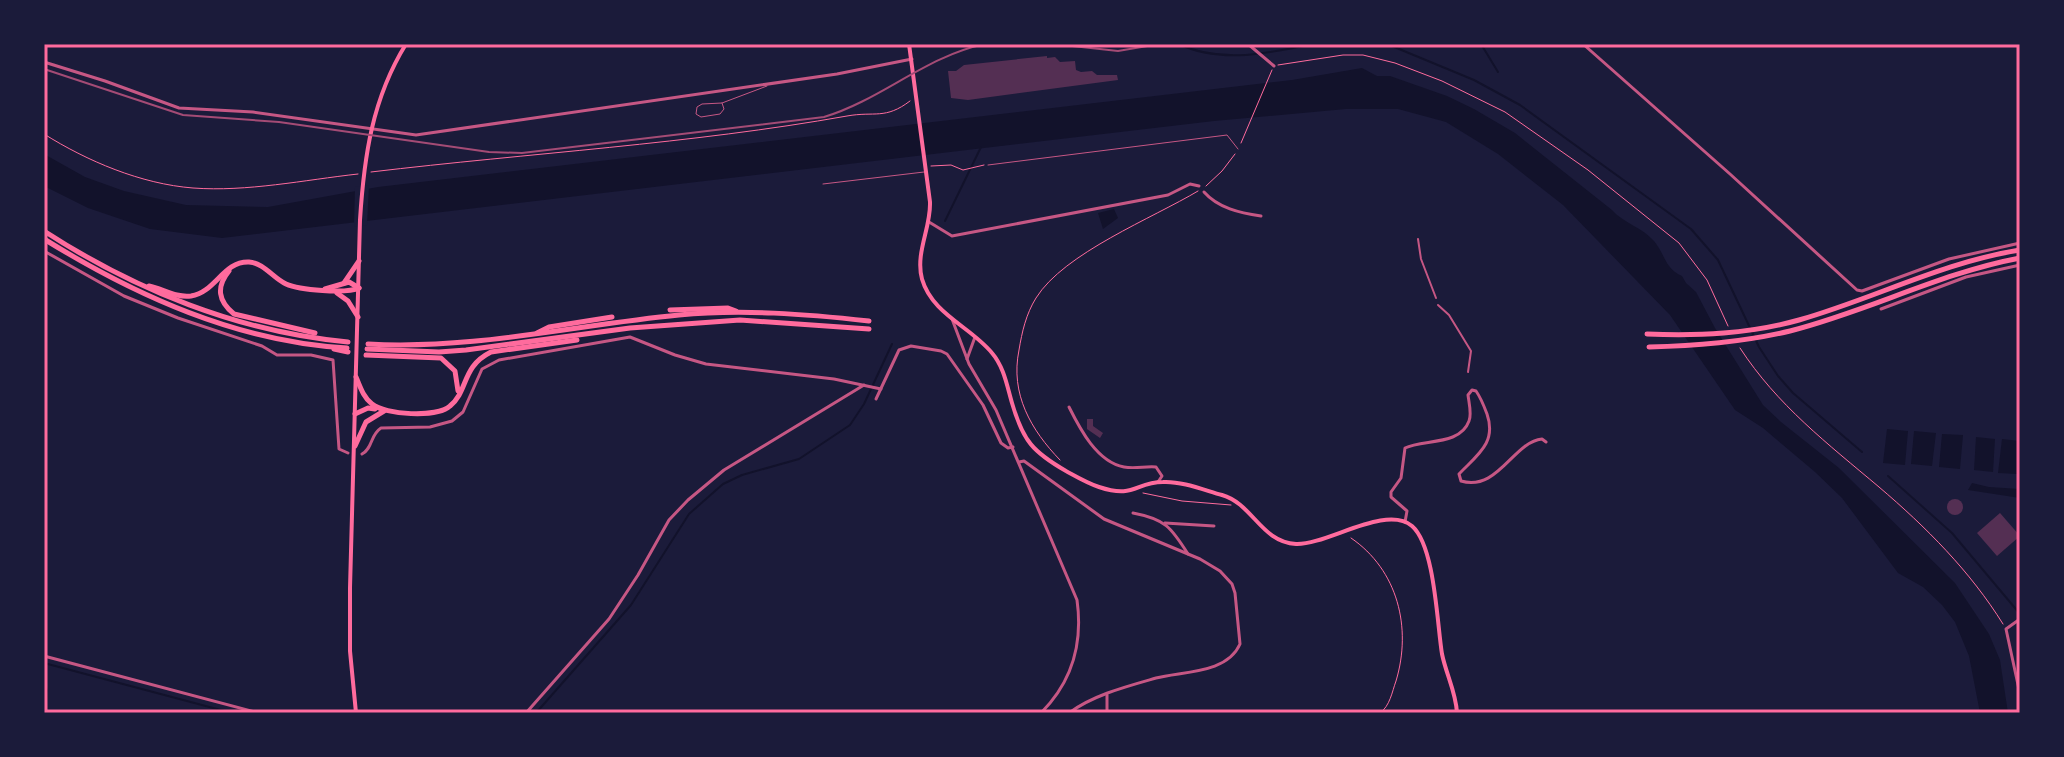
<svg xmlns="http://www.w3.org/2000/svg" width="2064" height="757" viewBox="0 0 2064 757" font-family="Mulish,sans-serif">
  <style>
    .water { fill: #12122b }
    .pier { fill: #1b1b3a }
    .lines { fill: none; stroke-linecap: round; stroke-linejoin: round }
    .stream { stroke: #12122b; stroke-width: 2 }
    .building { fill: #542f53 }
    .path { stroke: #ff6b9d; stroke-width: 1 }
    .service { stroke: #c65784; stroke-width: 1 }
    .pedestrian { stroke: #c65784; stroke-width: 2 }
    .minor { stroke: #c65784; stroke-width: 3 }
    .tertiary { stroke: #c65784; stroke-width: 3 }
    .secondary { stroke: #ff6b9d; stroke-width: 4 }
    .primary { stroke: #ff6b9d; stroke-width: 4 }
    .trunk { stroke: #ff6b9d; stroke-width: 5 }
    .rail { stroke: #a44b75; stroke-width: 2 }
    .neatline { fill: none; stroke: #ff6b9d; stroke-width: 3 }
  </style>
  <rect width="100%" height="100%" fill="#1b1b3a"/>
  <g class="water">
    <path d="M1362 68 1377 76H1390L1447 96 1474 109 1515 133 1612 210C1623 223 1642 227 1654 241 1665 254 1665 269 1682 276L1686 283 1696 292 1715 328 1763 405 1781 422 1839 468 1955 583 1989 634 2000 660 2008 713H1980L1969 656 1955 622 1942 605 1923 587 1898 573 1842 498 1815 472 1763 428 1735 410 1670 315 1563 205 1498 154 1446 122 1398 109H1346L1214 121 222 238 150 229 88 208 44 186V154L85 177 124 191 186 205 268 207 378 187 1292 80Z"/>
    <polygon points="1114,209 1118,218 1103,229 1098,213"/>
    <polygon points="1887,429 1908,431 1905,465 1883,463"/>
    <polygon points="1914,431 1936,433 1932,466 1911,464"/>
    <polygon points="1942,434 1963,435 1960,469 1939,467"/>
    <polygon points="1976,437 1995,439 1993,472 1974,470"/>
    <polygon points="2002,439 2020,441 2017,474 1998,473"/>
    <polygon points="1972,483 1989,487 2020,489 2020,498 1968,490"/>
  </g>
  <polygon class="pier" points="369,185 367,225 354,227 355,187"/>
  <g class="lines">
    <g class="stream">
      <path d="M1179 44C1220 64 1271 53 1313 44"/>
      <polyline points="1387,44 1474,80 1520,105 1691,229 1718,260 1759,347 1778,376 1793,393 1862,452"/>
      <polyline points="1481,44 1498,72"/>
      <polyline points="945,221 981,147"/>
      <polyline points="1888,476 1952,533 2020,614"/>
      <polyline points="44,663 232,713"/>
      <polyline points="44,682 47,690 46,713"/>
      <polyline points="536,713 631,605 689,514 723,484 742,475 799,459 850,425 864,404 892,344"/>
    </g>
  </g>
  <g class="building">
    <polygon points="1047,56 1047,58 1055,57 1060,62 1075,61 1076,70 1081,72 1092,71 1097,75 1117,75 1118,80 968,100 951,98 948,71 956,71 964,65"/>
    <polygon points="1087,419 1093,419 1093,426 1103,433 1100,438 1087,429"/>
    <circle cx="1955" cy="507" r="8"/>
    <polygon points="2000,513 2020,536 1997,556 1977,533"/>
  </g>
  <g class="lines">
    <g class="path">
      <polyline points="1278,65 1343,55 1363,55 1395,63 1442,81 1505,112 1588,170 1679,243 1707,280 1728,326"/>
      <path d="M44 134C87 161 141 184 193 188 247 192 304 180 358 174"/>
      <polyline points="1241,143 1272,70"/>
      <polyline points="931,166 951,165 963,170 984,165"/>
      <path d="M371 172C530 153 690 144 847 116 875 111 885 120 910 101"/>
      <polyline points="1206,186 1222,171 1235,154"/>
      <path d="M1740 348C1777 405 1828 444 1879 487 1926 527 1970 571 2003 624"/>
      <path d="M1060 460C1031 430 1010 394 1019 350 1022 332 1026 314 1036 298 1064 253 1153 218 1198 191"/>
      <polyline points="1143,493 1182,501 1231,505"/>
      <path d="M1351 538C1398 570 1412 628 1396 681 1392 692 1390 706 1380 713"/>
    </g>
    <g class="service">
      <polyline points="722,103 724,109 720,114 701,117 696,114 697,107 702,104 722,103 767,86"/>
      <polyline points="988,165 1227,135 1238,149"/>
      <polyline points="823,184 924,172"/>
    </g>
    <g class="pedestrian">
      <polyline points="1418,239 1421,259 1436,298"/>
      <polyline points="1438,305 1449,315 1471,351 1468,372"/>
    </g>
    <g class="minor">
      <polyline points="1248,44 1274,66"/>
      <polyline points="1583,44 1730,174 1857,290 1862,291 1949,259 2020,243"/>
      <polyline points="44,62 105,81 179,108 253,112 416,135 837,74 912,59"/>
      <path d="M1204 192C1218 208 1240 213 1261 216"/>
      <polyline points="929,222 952,236 1168,195 1190,184 1199,186"/>
      <polyline points="44,251 124,296 178,318 262,346 277,355 311,355 333,360 339,449 348,453"/>
      <polyline points="1881,309 1966,277 2020,265"/>
      <polyline points="876,399 899,350 911,346 941,351 947,354 983,405 1001,443 1008,448 1013,447"/>
      <path d="M1069 407C1080 429 1097 462 1124 467 1135 469 1146 466 1156 467L1162 476 1158 482"/>
      <path d="M362 454C373 448 370 435 381 428L430 427 452 421 463 412 482 369 499 360 630 337 675 355 706 364 834 379 881 389"/>
      <path d="M1019 462 1024 461 1104 519 1200 559 1220 571 1232 584 1235 593 1240 644C1227 674 1182 671 1156 678 1128 686 1093 695 1069 713"/>
      <path d="M1133 513C1165 519 1171 527 1188 554"/>
      <path d="M1405 522 1407 511 1391 497V492L1401 478 1405 448C1423 439 1460 446 1469 421 1472 414 1469 403 1468 395L1472 390 1476 391C1481 398 1484 406 1487 414 1497 443 1477 455 1459 474L1461 481C1498 492 1513 442 1542 439L1546 442"/>
      <polyline points="1165,523 1214,526"/>
      <polyline points="2020,619 2006,629 2020,694"/>
      <polyline points="44,656 259,713"/>
      <polyline points="1107,695 1107,713"/>
      <polyline points="526,713 609,619 638,575 669,520 688,500 724,470 864,385"/>
    </g>
    <g class="tertiary">
      <path d="M952 319 969 364 996 410 1077 600C1083 643 1072 682 1041 713"/>
      <polyline points="967,359 975,337"/>
    </g>
    <path class="secondary" d="M909 44 930 202C931 228 915 253 922 279 932 314 971 327 992 353 1004 367 1007 386 1012 403 1023 441 1033 452 1066 471 1077 477 1087 483 1099 487 1135 499 1135 482 1163 482 1182 481 1204 490 1222 495 1253 504 1261 542 1296 544 1327 545 1386 504 1412 526 1435 546 1437 624 1442 654 1446 674 1456 692 1457 713"/>
    <path class="primary" d="M356 713 350 651V588L360 220C364 157 372 99 406 44"/>
    <g class="trunk">
      <path d="M44 231C135 290 239 332 348 342"/>
      <path d="M44 239C136 296 238 342 347 348"/>
      <path d="M229 271C216 287 218 301 234 314L315 333"/>
      <polyline points="344,283 359,261"/>
      <path d="M149 286C163 289 176 298 191 296 216 292 223 261 249 262 264 263 273 278 286 284 299 290 346 294 359 288"/>
      <polyline points="325,289 349,282 359,288"/>
      <polyline points="337,293 348,301 358,317"/>
      <polyline points="670,310 728,308 736,311"/>
      <polyline points="537,333 549,327 612,317"/>
      <path d="M1647 334C1699 336 1749 334 1799 320 1873 299 1943 262 2020 250"/>
      <path d="M368 344C473 350 575 325 679 315 742 309 806 314 869 321"/>
      <path d="M1649 347C1696 346 1744 342 1790 331 1869 311 1940 273 2020 258"/>
      <polyline points="334,349 348,352"/>
      <polyline points="367,349 439,352 466,350 630,328 740,320 869,329"/>
      <polyline points="366,355 441,358 455,371 458,391"/>
      <path d="M356 377C360 386 363 397 372 404 385 415 437 418 450 406 469 390 461 367 491 352L577 340"/>
      <polyline points="355,414 368,408 375,409"/>
      <polyline points="355,446 366,422 384,411"/>
    </g>
    <g class="rail">
      <polyline points="1054,44 1118,51 1159,44"/>
      <path d="M44 69 183 115 279 122 489 152 522 153 824 117C881 100 926 56 985 44"/>
    </g>
  </g>
  <rect width="2064" height="757" fill="none" stroke="#1b1b3a" stroke-width="92"/>
  <rect x="46" y="46" width="1972" height="665" class="neatline"/>
</svg>
